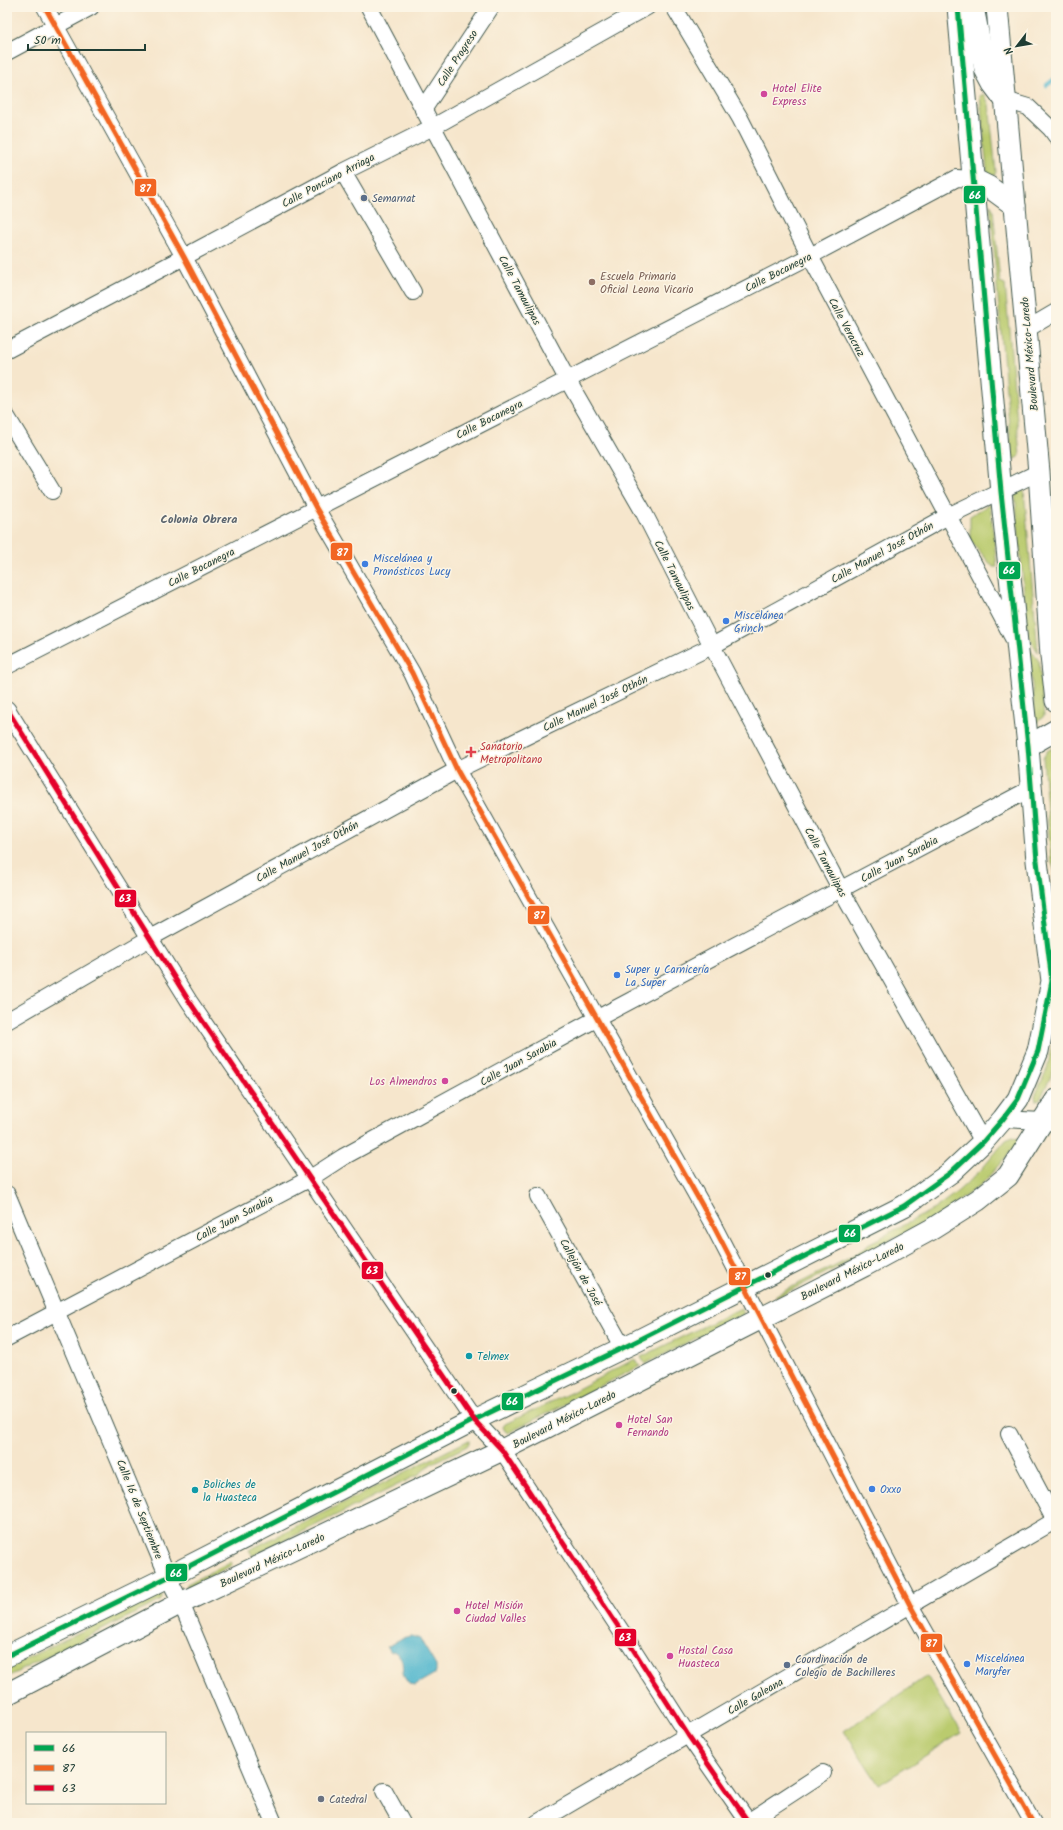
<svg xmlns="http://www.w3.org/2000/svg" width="1063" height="1830" viewBox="0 0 1063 1830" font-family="Kalam,sans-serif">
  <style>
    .green { fill: #bacb6e; stroke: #6c8451 }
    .water { fill: #4fb6cd; stroke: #377a80 }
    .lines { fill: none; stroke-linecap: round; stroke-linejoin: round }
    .stream { stroke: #4fb6cd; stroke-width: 4.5 }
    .minor-casing { stroke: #3f564b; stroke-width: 18 }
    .major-casing { stroke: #3f564b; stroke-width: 23 }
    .minor { stroke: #fff; stroke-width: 16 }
    .major { stroke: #fff; stroke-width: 21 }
    .bus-1-casing { stroke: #fcf5e5; stroke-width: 8 }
    .bus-2-casing { stroke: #fcf5e5; stroke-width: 8 }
    .bus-3-casing { stroke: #fcf5e5; stroke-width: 8 }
    .bus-1 { stroke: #00a651; stroke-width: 5 }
    .bus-2 { stroke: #f26522; stroke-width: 5 }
    .bus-3 { stroke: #e4002b; stroke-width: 5 }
    .hotel-dot { fill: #d1479c; stroke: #fcf5e5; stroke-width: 1.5 }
    .service-dot { fill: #5c6f8a; stroke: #fcf5e5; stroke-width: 1.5 }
    .education-dot { fill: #8d6e63; stroke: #fcf5e5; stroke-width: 1.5 }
    .shop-dot { fill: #3f7fe0; stroke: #fcf5e5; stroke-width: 1.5 }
    .health-dot { fill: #e0444e; stroke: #fcf5e5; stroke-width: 1.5 }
    .bus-dot { fill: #1f3d34; stroke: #fcf5e5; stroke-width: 1.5 }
    .culture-dot { fill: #0f9aa8; stroke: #fcf5e5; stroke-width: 1.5 }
    .worship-dot { fill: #6b7280; stroke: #fcf5e5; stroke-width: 1.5 }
    .labels { text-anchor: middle; stroke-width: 3; stroke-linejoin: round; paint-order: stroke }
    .street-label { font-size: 11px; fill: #1f3d34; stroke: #fcf5e5 }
    .hotel-label { font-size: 11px; fill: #b23c85; stroke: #fcf5e5; text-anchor: start }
    .service-label { font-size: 11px; fill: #4e5e75; stroke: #fcf5e5; text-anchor: start }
    .education-label { font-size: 11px; fill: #785e54; stroke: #fcf5e5; text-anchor: start }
    .shop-label { font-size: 11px; fill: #366cbe; stroke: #fcf5e5; text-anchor: start }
    .health-label { font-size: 11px; fill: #be3a42; stroke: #fcf5e5; text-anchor: start }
    .culture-label { font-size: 11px; fill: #0d838f; stroke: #fcf5e5; text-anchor: start }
    .worship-label { font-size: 11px; fill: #5b616d; stroke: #fcf5e5; text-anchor: start }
    .neighbourhood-label { font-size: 12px; font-weight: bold; fill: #5d666f; stroke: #fcf5e5 }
    .line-badge { stroke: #fcf5e5; stroke-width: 1.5 }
    .badge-label { font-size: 11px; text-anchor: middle; font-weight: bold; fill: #fff }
  </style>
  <rect width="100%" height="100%" fill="#fcf5e5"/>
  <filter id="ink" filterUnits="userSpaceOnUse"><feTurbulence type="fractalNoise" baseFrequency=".025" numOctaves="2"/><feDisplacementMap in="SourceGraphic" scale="8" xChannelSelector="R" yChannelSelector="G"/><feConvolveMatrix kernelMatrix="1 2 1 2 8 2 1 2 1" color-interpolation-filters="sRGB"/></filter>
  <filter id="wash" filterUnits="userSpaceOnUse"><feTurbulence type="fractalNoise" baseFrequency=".012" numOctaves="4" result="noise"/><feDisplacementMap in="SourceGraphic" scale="16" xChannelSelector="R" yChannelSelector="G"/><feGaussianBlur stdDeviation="0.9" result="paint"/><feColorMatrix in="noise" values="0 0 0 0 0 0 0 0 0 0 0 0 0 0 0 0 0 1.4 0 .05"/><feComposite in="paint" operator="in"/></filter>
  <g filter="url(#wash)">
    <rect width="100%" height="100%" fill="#f6e6cc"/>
    <g class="green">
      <polygon points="984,94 989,104 996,172 994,176 989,175 987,171 980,96"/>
      <polygon points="990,204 993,209 1000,282 1005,284 1020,456 1012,460"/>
      <polygon points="1024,490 1038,652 1028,636 1015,493"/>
      <polygon points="990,504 997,567 993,567 970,540 970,516"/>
      <polygon points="1028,647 1039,661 1044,716 1036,723"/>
      <polygon points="1052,748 1056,784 1056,874 1051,860 1043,758 1047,751"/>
      <polygon points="1056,1025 1056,1065 1040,1100 1036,1101 1035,1096 1047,1069"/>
      <polygon points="1013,1137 1021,1140 983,1183 940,1215 776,1298 776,1295 859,1253 868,1244 934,1209 957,1192 980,1171 1006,1140"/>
      <polygon points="741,1308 744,1314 645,1364 641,1357"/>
      <polygon points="635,1359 640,1366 508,1433 505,1431 503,1427 505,1424 572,1392"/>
      <polygon points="469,1440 469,1443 467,1446 431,1464 418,1475 253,1556 249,1550"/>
      <polygon points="230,1562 232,1565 187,1588 187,1584"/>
      <polygon points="159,1593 163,1597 160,1601 7,1677 7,1668"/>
      <polygon points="927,1676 961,1733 879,1785 844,1731"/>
    </g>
    <path class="water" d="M412 1636 420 1639 436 1666V1673L415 1685 409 1684C407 1681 404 1678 404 1676 400 1664 407 1659 393 1651L390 1652 387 1647 402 1638Z"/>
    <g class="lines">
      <polyline class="stream" points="1047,85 1056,78"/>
    </g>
  </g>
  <g filter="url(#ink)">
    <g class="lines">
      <defs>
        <g id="minor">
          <polyline points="45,7 184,257 316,508 412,673 457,770 711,1221 910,1605 1033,1823"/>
          <polyline points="369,7 567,379 643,511 712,646 841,890 983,1142"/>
          <polyline points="674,7 740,118 810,256 1013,638"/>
          <polyline points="7,52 91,7"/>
          <polyline points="1005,100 1028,107 1051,129 1056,136"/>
          <polyline points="423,110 491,7"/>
          <polyline points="343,172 413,292"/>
          <polyline points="1027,329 1056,312"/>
          <polyline points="7,350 184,257 343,172 433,127 647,7"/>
          <polyline points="7,417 52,491"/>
          <polyline points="7,666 810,256 957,178 973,179"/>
          <polyline points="7,709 189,1001 474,1420 502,1450 629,1643 688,1735 749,1823"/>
          <polyline points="7,1021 150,938 457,770 712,646 948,516 1039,472"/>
          <polyline points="1003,1119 1044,1121 1056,1123"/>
          <polyline points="7,1194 168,1577 181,1603 274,1823"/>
          <polyline points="538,1196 623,1348"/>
          <polyline points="7,1338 309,1179 343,1157 596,1019 1030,789"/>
          <polyline points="1009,1434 1055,1521"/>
          <polyline points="384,1791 402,1823"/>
          <polyline points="748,1822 823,1773"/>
          <polyline points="537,1823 1056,1520"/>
        </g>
        <g id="major">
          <polyline points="973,7 985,69 993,84 1005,100"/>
          <polyline points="997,7 1039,472 1051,656 1056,701"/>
          <polyline points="973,179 989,187 1015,206"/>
          <polyline points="1028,746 1056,730"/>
          <polyline points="7,1656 168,1577 474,1420 637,1341 904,1206 950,1173 983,1142 1003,1119 1018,1099 1038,1051 1052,981 1037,861 1028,746 1001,492 958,7"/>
          <polyline points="7,1694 181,1603 502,1450 864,1266 932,1229 978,1200 1008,1176 1056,1100"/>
        </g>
      </defs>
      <use href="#minor" class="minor-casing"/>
      <use href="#major" class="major-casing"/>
      <use href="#minor" class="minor"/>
      <use href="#major" class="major"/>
      <defs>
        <polyline id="bus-1" points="7,1656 168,1577 474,1420 637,1341 904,1206 950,1173 983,1142 1003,1119 1018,1099 1038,1051 1052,981 1037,861 1028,746 1001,492 958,7"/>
        <polyline id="bus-2" points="45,7 184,257 316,508 412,673 457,770 711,1221 910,1605 1033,1823"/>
        <polyline id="bus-3" points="7,709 189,1001 474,1420 502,1450 629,1643 688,1735 749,1823"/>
      </defs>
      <use href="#bus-1" class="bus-1-casing"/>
      <use href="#bus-2" class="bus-2-casing"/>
      <use href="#bus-3" class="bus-3-casing"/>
      <use href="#bus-1" class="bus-1"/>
      <use href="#bus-2" class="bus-2"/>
      <use href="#bus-3" class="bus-3"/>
    </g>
  </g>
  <g class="hotel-dot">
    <circle cx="764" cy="94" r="4"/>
    <circle cx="445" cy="1081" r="4"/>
    <circle cx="619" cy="1425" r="4"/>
    <circle cx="457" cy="1611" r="4"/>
    <circle cx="670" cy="1656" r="4"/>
  </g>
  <g class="service-dot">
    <circle cx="364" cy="198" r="4"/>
    <circle cx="787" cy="1665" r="4"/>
  </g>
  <circle class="education-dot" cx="592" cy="282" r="4"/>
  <g class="shop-dot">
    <circle cx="365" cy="564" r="4"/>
    <circle cx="726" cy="621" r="4"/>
    <circle cx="617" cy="975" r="4"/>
    <circle cx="872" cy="1489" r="4"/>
    <circle cx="967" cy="1664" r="4"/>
  </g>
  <path class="health-dot" d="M469 746h4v4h4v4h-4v4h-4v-4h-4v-4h4z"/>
  <g class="bus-dot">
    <circle cx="768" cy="1275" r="3.5"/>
    <circle cx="454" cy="1391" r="3.5"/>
  </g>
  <g class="culture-dot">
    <circle cx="469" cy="1356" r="4"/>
    <circle cx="195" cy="1490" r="4"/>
  </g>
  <circle class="worship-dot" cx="321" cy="1799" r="4"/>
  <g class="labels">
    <g class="street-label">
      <text transform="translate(457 58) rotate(-57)" y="4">Calle Progreso</text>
      <text transform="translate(328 180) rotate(-28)" y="4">Calle Ponciano Arriaga</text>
      <text transform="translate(778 272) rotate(-27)" y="4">Calle Bocanegra</text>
      <text transform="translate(520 290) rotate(62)" y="4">Calle Tamaulipas</text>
      <text transform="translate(847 327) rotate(62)" y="4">Calle Veracruz</text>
      <text transform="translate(1029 354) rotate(-95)" y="4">Boulevard México-Laredo</text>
      <text transform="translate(489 419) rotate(-27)" y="4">Calle Bocanegra</text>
      <text transform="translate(882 552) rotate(-29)" y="4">Calle Manuel José Othón</text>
      <text transform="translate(201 567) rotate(-27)" y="4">Calle Bocanegra</text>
      <text transform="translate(675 575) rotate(63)" y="4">Calle Tamaulipas</text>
      <text transform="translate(595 703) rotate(-26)" y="4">Calle Manuel José Othón</text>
      <text transform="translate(307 851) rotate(-29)" y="4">Calle Manuel José Othón</text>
      <text transform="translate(899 859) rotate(-28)" y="4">Calle Juan Sarabia</text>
      <text transform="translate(826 862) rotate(62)" y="4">Calle Tamaulipas</text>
      <text transform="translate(518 1062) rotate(-29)" y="4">Calle Juan Sarabia</text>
      <text transform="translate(234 1218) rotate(-28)" y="4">Calle Juan Sarabia</text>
      <text transform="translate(852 1271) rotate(-27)" y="4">Boulevard México-Laredo</text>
      <text transform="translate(581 1272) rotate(61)" y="4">Callejón de José</text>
      <text transform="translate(564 1419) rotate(-27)" y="4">Boulevard México-Laredo</text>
      <text transform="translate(140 1509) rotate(68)" y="4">Calle 16 de Septiembre</text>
      <text transform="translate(272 1560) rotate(-25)" y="4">Boulevard México-Laredo</text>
      <text transform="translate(755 1696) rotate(-30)" y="4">Calle Galeana</text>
    </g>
    <g class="hotel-label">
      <text x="772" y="92">Hotel Elite<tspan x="772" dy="13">Express</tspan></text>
      <text x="437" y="1085" text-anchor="end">Los Almendros</text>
      <text x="627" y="1423">Hotel San<tspan x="627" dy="13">Fernando</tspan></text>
      <text x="465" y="1609">Hotel Misión<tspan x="465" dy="13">Ciudad Valles</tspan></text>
      <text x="678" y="1654">Hostal Casa<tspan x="678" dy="13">Huasteca</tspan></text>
    </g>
    <g class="service-label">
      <text x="372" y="202">Semarnat</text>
      <text x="795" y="1663">Coordinación de<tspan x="795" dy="13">Colegio de Bachilleres</tspan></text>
    </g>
    <g class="education-label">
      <text x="600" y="280">Escuela Primaria<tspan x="600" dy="13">Oficial Leona Vicario</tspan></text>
    </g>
    <g class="shop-label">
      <text x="373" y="562">Miscelánea y<tspan x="373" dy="13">Pronósticos Lucy</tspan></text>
      <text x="734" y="619">Miscelánea<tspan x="734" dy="13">Grinch</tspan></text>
      <text x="625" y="973">Super y Carnicería<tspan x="625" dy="13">La Super</tspan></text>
      <text x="880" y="1493">Oxxo</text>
      <text x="975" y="1662">Miscelánea<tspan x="975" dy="13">Maryfer</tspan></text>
    </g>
    <g class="health-label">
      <text x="480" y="750">Sanatorio<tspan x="480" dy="13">Metropolitano</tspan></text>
    </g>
    <g class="culture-label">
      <text x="477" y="1360">Telmex</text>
      <text x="203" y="1488">Boliches de<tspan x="203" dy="13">la Huasteca</tspan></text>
    </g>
    <g class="worship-label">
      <text x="329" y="1803">Catedral</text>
    </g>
    <g class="neighbourhood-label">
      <text x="199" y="523">Colonia Obrera</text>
    </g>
  </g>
  <g class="line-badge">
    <rect x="134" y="178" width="23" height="19" rx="4" fill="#f26522"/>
    <rect x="963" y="185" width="23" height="19" rx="4" fill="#00a651"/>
    <rect x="330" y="542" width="23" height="19" rx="4" fill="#f26522"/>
    <rect x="998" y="561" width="23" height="19" rx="4" fill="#00a651"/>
    <rect x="114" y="889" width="23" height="19" rx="4" fill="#e4002b"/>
    <rect x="527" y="905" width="23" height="20" rx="4" fill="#f26522"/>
    <rect x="838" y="1224" width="23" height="19" rx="4" fill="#00a651"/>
    <rect x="361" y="1261" width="23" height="19" rx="4" fill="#e4002b"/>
    <rect x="728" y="1267" width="23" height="19" rx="4" fill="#f26522"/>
    <rect x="501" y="1392" width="23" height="19" rx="4" fill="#00a651"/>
    <rect x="165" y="1563" width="23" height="19" rx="4" fill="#00a651"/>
    <rect x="614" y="1628" width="23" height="19" rx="4" fill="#e4002b"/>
    <rect x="920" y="1633" width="23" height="20" rx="4" fill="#f26522"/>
  </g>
  <g class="badge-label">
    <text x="145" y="192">87</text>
    <text x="975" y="199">66</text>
    <text x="342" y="556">87</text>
    <text x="1009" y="574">66</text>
    <text x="125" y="902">63</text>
    <text x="539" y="919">87</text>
    <text x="850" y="1237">66</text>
    <text x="372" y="1274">63</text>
    <text x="740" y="1280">87</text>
    <text x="512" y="1405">66</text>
    <text x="176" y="1577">66</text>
    <text x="625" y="1641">63</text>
    <text x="931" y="1647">87</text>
  </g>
  <rect width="1063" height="1830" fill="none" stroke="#fcf5e5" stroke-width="24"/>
  <rect x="26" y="1732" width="140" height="72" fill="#fcf5e5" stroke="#a4ab9e"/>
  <rect x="34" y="1745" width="20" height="6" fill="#00a651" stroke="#a4ab9e"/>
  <text x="62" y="1752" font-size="12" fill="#1f3d34">66</text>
  <rect x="34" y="1765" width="20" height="6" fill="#f26522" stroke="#a4ab9e"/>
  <text x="62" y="1772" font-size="12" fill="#1f3d34">87</text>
  <rect x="34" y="1785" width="20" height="6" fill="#e4002b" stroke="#a4ab9e"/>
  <text x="62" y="1792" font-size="12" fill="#1f3d34">63</text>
  <g transform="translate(1017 46) rotate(239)" stroke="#fcf5e5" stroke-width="3" paint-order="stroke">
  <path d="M0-3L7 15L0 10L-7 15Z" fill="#1f3d34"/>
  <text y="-6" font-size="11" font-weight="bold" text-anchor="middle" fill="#1f3d34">N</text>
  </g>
  <path d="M28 44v6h117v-6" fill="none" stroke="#1f3d34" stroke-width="2"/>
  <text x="34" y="44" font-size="12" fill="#1f3d34" stroke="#fcf5e5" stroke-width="3" paint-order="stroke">50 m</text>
</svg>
